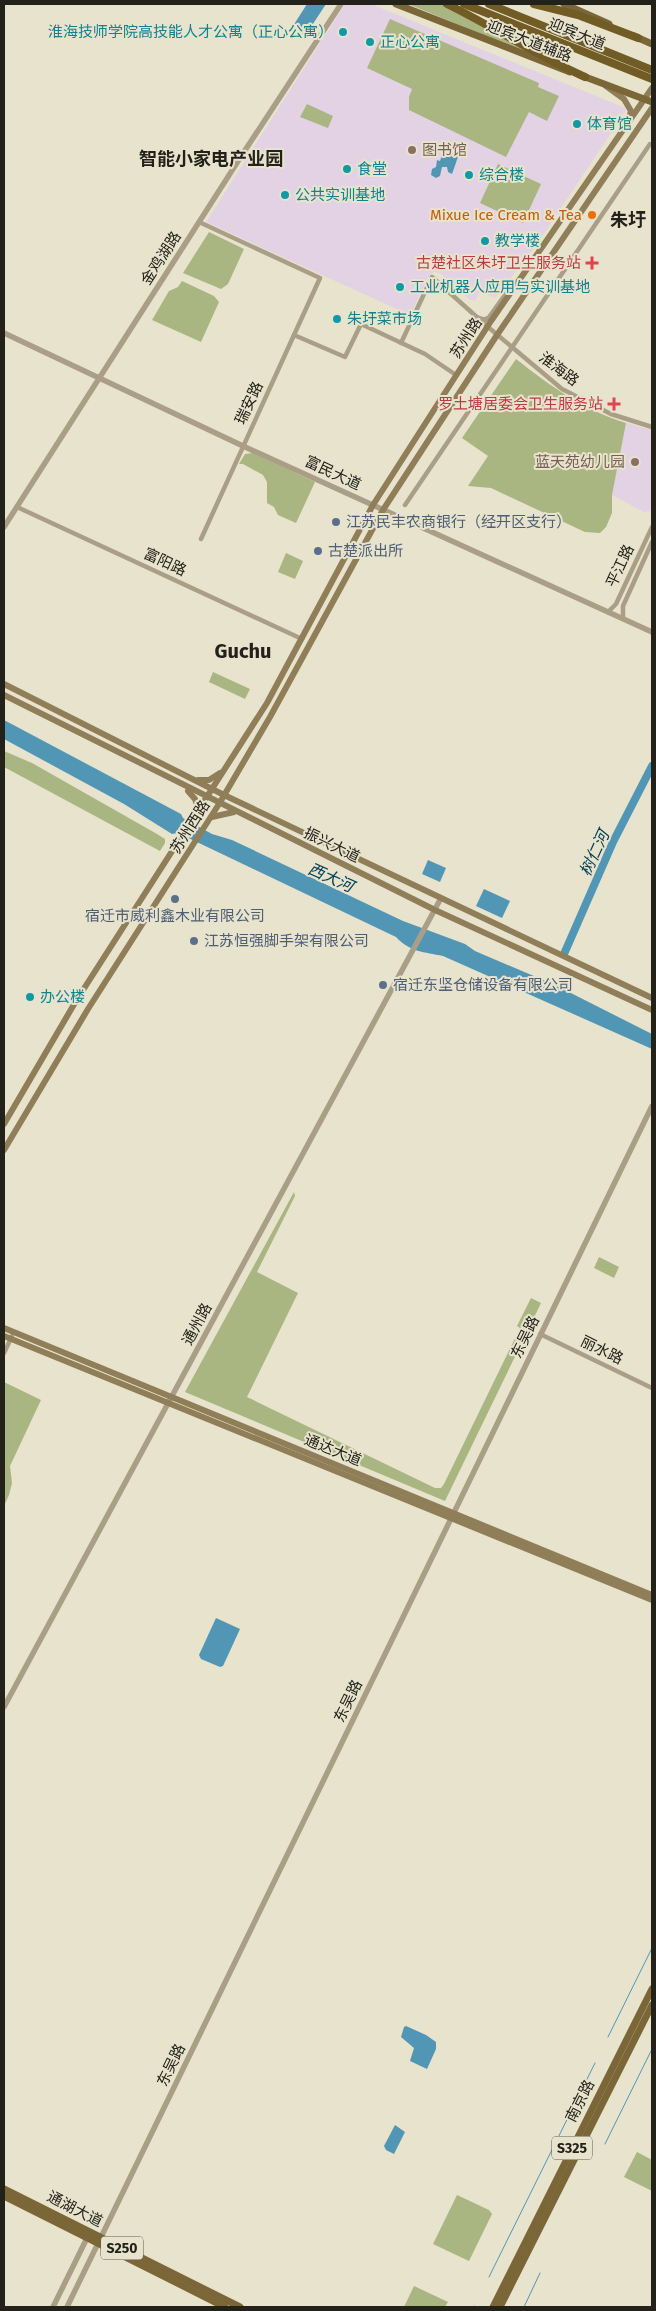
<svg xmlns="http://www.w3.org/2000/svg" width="656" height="2311" viewBox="0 0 656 2311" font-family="'Fira Sans','Noto Sans SC',sans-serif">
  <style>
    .education { fill: #e3d2e4 }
    .green { fill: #a9b682 }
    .water { fill: #5296b5 }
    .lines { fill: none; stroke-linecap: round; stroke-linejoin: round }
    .stream { stroke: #5296b5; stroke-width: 1 }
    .river { stroke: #5296b5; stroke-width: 8 }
    .minor { stroke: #aa9f86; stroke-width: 4.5 }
    .tertiary { stroke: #aa9f86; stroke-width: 5.5 }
    .secondary { stroke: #8f7e58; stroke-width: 6 }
    .primary { stroke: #7b6637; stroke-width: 7 }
    .trunk { stroke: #725c25; stroke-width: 8 }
    .culture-dot { fill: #0f9aa8; stroke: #e7e3cd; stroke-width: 2 }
    .education-dot { fill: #8d6e63; stroke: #e7e3cd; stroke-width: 2 }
    .food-dot { fill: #e8710a; stroke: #e7e3cd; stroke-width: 2 }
    .health-dot { fill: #e0444e; stroke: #e7e3cd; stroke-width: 2 }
    .service-dot { fill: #5c6f8a; stroke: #e7e3cd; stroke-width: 2 }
    .labels { text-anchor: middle; stroke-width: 4; stroke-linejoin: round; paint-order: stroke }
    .shield { fill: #e7e3cd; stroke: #5e5c50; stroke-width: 1 }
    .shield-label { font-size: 14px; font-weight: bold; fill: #23221a }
    .culture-label { font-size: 15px; fill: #0d838f; stroke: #e7e3cd; text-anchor: start }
    .street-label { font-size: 15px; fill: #23221a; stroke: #e7e3cd }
    .education-label { font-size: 15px; fill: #785e54; stroke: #e7e3cd; text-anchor: start }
    .food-label { font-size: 15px; fill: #c56008; stroke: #e7e3cd; text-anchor: end }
    .health-label { font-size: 15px; fill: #be3a42; stroke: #e7e3cd; text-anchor: end }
    .service-label { font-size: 15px; fill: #4e5e75; stroke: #e7e3cd; text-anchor: start }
    .water-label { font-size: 16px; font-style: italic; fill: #054258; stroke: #e7e3cd }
    .quarter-label { font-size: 18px; font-weight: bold; fill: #23221a; stroke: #e7e3cd }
    .district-label { font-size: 20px; font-weight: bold; fill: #23221a; stroke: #e7e3cd }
  </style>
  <rect width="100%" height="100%" fill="#e7e3cd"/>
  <g class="education">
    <polygon points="345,4 371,4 625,108 625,112 535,247 495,298 480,291 475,301 469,299 440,273 434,272 429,276 410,315 206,222"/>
    <polygon points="626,423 652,430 652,511 644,512 612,495"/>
  </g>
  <g class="green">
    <polygon points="408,4 444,4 528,53"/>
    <polygon points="390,19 539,83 538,87 559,96 547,121 529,112 506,157 409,110 409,97 412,89 367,68"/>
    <polygon points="307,104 333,116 328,128 300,117"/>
    <polygon points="498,164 541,184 523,223 480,203"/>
    <polygon points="209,232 244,249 228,284 221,289 183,273"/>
    <polygon points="182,281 214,296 219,302 201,342 152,320 169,291 178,287"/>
    <path d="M516 359C549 385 585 411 626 423L612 495V513L606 527 600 533 585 532 491 488 468 486 488 456 462 438Z"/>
    <polygon points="253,453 315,482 296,523 278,515 274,507 267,503 267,482 263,475 243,464 239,464 245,454"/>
    <polygon points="286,553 303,561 295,579 278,572"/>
    <polygon points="213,672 250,689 245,699 209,682"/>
    <polygon points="4,751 32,763 157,834 165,839 165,843 160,851 4,767"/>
    <polygon points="294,1192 295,1196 257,1272 298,1293 247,1397 435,1488 441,1488 444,1484 520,1328 517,1326 531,1298 541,1303 445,1501 185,1392"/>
    <polygon points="599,1257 619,1267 614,1278 594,1268"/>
    <polygon points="4,1382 41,1400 10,1466 12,1483 9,1495 4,1506"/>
    <polygon points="637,2152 652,2160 652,2191 624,2177"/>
    <polygon points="457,2195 489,2210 492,2214 469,2261 433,2244"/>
    <polygon points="414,2286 448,2302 445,2307 404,2307"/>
  </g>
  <g class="water">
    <polygon points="307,4 326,4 307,33 303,34 294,30 293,26"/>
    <polygon points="450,142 459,154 452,174 448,172 447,167 442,167 440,176 436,178 431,175 432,169 436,167 437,160 440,161 442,155 445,156"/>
    <path d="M4 720 181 814 183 818 212 834 232 840 403 921 465 944 475 951 555 985 646 1031 652 1034V1049L443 956C424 952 410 952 396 937L178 833 172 834 124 804 4 739Z"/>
    <polygon points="428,860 446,868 440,882 422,874"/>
    <polygon points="484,889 510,901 502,918 476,906"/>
    <polygon points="216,1618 240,1629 223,1666 220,1667 201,1659 199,1655"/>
    <polygon points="406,2026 426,2035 436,2042 436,2049 427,2069 410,2061 414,2048 401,2037 404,2027"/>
    <polygon points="395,2125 405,2132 394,2154 386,2150 384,2146"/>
  </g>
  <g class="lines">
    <g class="stream">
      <polyline points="608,2037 652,1948"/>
      <polyline points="605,2144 652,2049"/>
      <polyline points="489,2277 595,2063"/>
      <polyline points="473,2307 474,2306"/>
      <polyline points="524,2307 540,2273"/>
    </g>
    <polyline class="river" points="564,954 613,842 652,766"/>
    <g class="minor">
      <polyline points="199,222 320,278 201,539"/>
      <polyline points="294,335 345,357 361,324 425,354 456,375"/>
      <polyline points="401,343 432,277 488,327 562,389 611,414 652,427"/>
      <polyline points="405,505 650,144"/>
      <polyline points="17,507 302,639"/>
      <polyline points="608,612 616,604 652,527"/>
      <polyline points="623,619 623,606 652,542"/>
      <polyline points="540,1334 652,1388"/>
      <polyline points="4,1353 12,1336"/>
    </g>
    <g class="tertiary">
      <polyline points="478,318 484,320 489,318 509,290"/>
      <polyline points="4,333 243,446 652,632"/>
      <polyline points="4,527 240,158 341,4"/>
      <polyline points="4,1707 441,898"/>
      <polyline points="53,2307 87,2238"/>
      <polyline points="67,2307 652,1106"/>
    </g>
    <g class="secondary">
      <polyline points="606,86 624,99 631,111 629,118"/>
      <polyline points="4,684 224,795 652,998"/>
      <polyline points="4,695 435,910 652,1010"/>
      <polyline points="198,780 209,780 220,773"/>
      <polyline points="188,791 195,799 199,810"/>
      <polyline points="212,817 234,812"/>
      <polyline points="4,1124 76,1001 267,703 373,505 491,321 652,88"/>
      <polyline points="4,1150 88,1009 219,804 270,717 383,510 497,335 652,108"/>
      <polyline points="4,1328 652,1595"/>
      <polyline points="4,1336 652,1600"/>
    </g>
    <g class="primary">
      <polyline points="396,4 570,72"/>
      <polyline points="564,4 609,24"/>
      <polyline points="634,36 652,44"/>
      <polyline points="580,75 652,102"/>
      <polyline points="4,2189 240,2307"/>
      <polyline points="4,2196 225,2307"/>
      <polyline points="493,2307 652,1989"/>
      <polyline points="500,2307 652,2005"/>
    </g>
    <g class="trunk">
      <path d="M447 4C494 27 537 56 585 77"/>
      <polyline points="464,4 652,79"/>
      <polyline points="489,4 652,70"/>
      <polyline points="534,4 578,15 638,38"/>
    </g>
  </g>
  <g class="culture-dot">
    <circle cx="343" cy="32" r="5"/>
    <circle cx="370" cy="42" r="5"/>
    <circle cx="577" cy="124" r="5"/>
    <circle cx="347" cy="169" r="5"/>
    <circle cx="469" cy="175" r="5"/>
    <circle cx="285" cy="195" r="5"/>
    <circle cx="485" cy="241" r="5"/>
    <circle cx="400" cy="287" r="5"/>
    <circle cx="337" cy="319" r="5"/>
    <circle cx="30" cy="997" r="5"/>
  </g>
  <g class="education-dot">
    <circle cx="412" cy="150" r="5"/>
    <circle cx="635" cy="462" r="5"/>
  </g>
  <circle class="food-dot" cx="592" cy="215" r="5"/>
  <g class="health-dot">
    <path d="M589.5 255.5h5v5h5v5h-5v5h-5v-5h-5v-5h5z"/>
    <path d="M611.5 396.5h5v5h5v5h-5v5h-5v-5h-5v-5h5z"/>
  </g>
  <g class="service-dot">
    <circle cx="336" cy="522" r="5"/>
    <circle cx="318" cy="551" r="5"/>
    <circle cx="175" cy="899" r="5"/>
    <circle cx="194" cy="941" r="5"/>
    <circle cx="383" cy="985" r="5"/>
  </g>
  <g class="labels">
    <g class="shield">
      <rect x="552" y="2136.5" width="40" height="23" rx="4"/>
      <rect x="101" y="2236.5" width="42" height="23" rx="4"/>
    </g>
    <g class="shield-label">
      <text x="572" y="2153">S325</text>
      <text x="122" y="2253">S250</text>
    </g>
    <g class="culture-label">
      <text x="333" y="37" text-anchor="end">淮海技师学院高技能人才公寓（正心公寓）</text>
      <text x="380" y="47">正心公寓</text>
      <text x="587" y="129">体育馆</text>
      <text x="357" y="174">食堂</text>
      <text x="479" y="180">综合楼</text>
      <text x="295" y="200">公共实训基地</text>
      <text x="495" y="246">教学楼</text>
      <text x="410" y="292">工业机器人应用与实训基地</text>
      <text x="347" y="324">朱圩菜市场</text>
      <text x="40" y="1002">办公楼</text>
    </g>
    <g class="street-label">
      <text transform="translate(577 34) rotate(22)" y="5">迎宾大道</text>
      <text transform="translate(529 41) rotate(21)" y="5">迎宾大道辅路</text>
      <text transform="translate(161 258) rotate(-57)" y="5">金鸡湖路</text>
      <text transform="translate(466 338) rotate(-57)" y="5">苏州路</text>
      <text transform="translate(559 369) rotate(37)" y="5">淮海路</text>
      <text transform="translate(249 403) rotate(-65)" y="5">瑞安路</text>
      <text transform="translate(333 473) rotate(25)" y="5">富民大道</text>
      <text transform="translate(165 562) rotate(25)" y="5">富阳路</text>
      <text transform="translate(620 566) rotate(-65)" y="5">平江路</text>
      <text transform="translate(190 827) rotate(-58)" y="5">苏州西路</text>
      <text transform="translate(332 845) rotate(26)" y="5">振兴大道</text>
      <text transform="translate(197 1324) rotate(-62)" y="5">通州路</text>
      <text transform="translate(525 1337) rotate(-64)" y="5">东吴路</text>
      <text transform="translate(602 1350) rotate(26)" y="5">丽水路</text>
      <text transform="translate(333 1450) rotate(22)" y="5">通达大道</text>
      <text transform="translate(348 1701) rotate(-64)" y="5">东吴路</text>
      <text transform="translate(171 2065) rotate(-64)" y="5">东吴路</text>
      <text transform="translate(580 2101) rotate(-63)" y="5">南京路</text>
      <text transform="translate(75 2209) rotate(27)" y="5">通湖大道</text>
    </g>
    <g class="education-label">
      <text x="422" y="155">图书馆</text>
      <text x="625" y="467" text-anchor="end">蓝天苑幼儿园</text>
    </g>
    <g class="food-label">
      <text x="582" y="220">Mixue Ice Cream &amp; Tea</text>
    </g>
    <g class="health-label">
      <text x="581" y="268">古楚社区朱圩卫生服务站</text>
      <text x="603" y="409">罗土塘居委会卫生服务站</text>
    </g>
    <g class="service-label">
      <text x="346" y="527">江苏民丰农商银行（经开区支行）</text>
      <text x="328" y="556">古楚派出所</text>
      <text x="175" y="921" text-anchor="middle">宿迁市威利鑫木业有限公司</text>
      <text x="204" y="946">江苏恒强脚手架有限公司</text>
      <text x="393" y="990">宿迁东坚仓储设备有限公司</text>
    </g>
    <g class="water-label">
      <text transform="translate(594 853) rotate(-65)" y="6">树仁河</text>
      <text transform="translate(331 877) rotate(24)" y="6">西大河</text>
    </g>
    <g class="quarter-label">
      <text x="211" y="165">智能小家电产业园</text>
      <text x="628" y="226">朱圩</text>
    </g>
    <g class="district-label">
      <text x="243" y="658">Guchu</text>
    </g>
  </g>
  <rect width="656" height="2311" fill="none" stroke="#23221a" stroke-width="10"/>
</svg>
